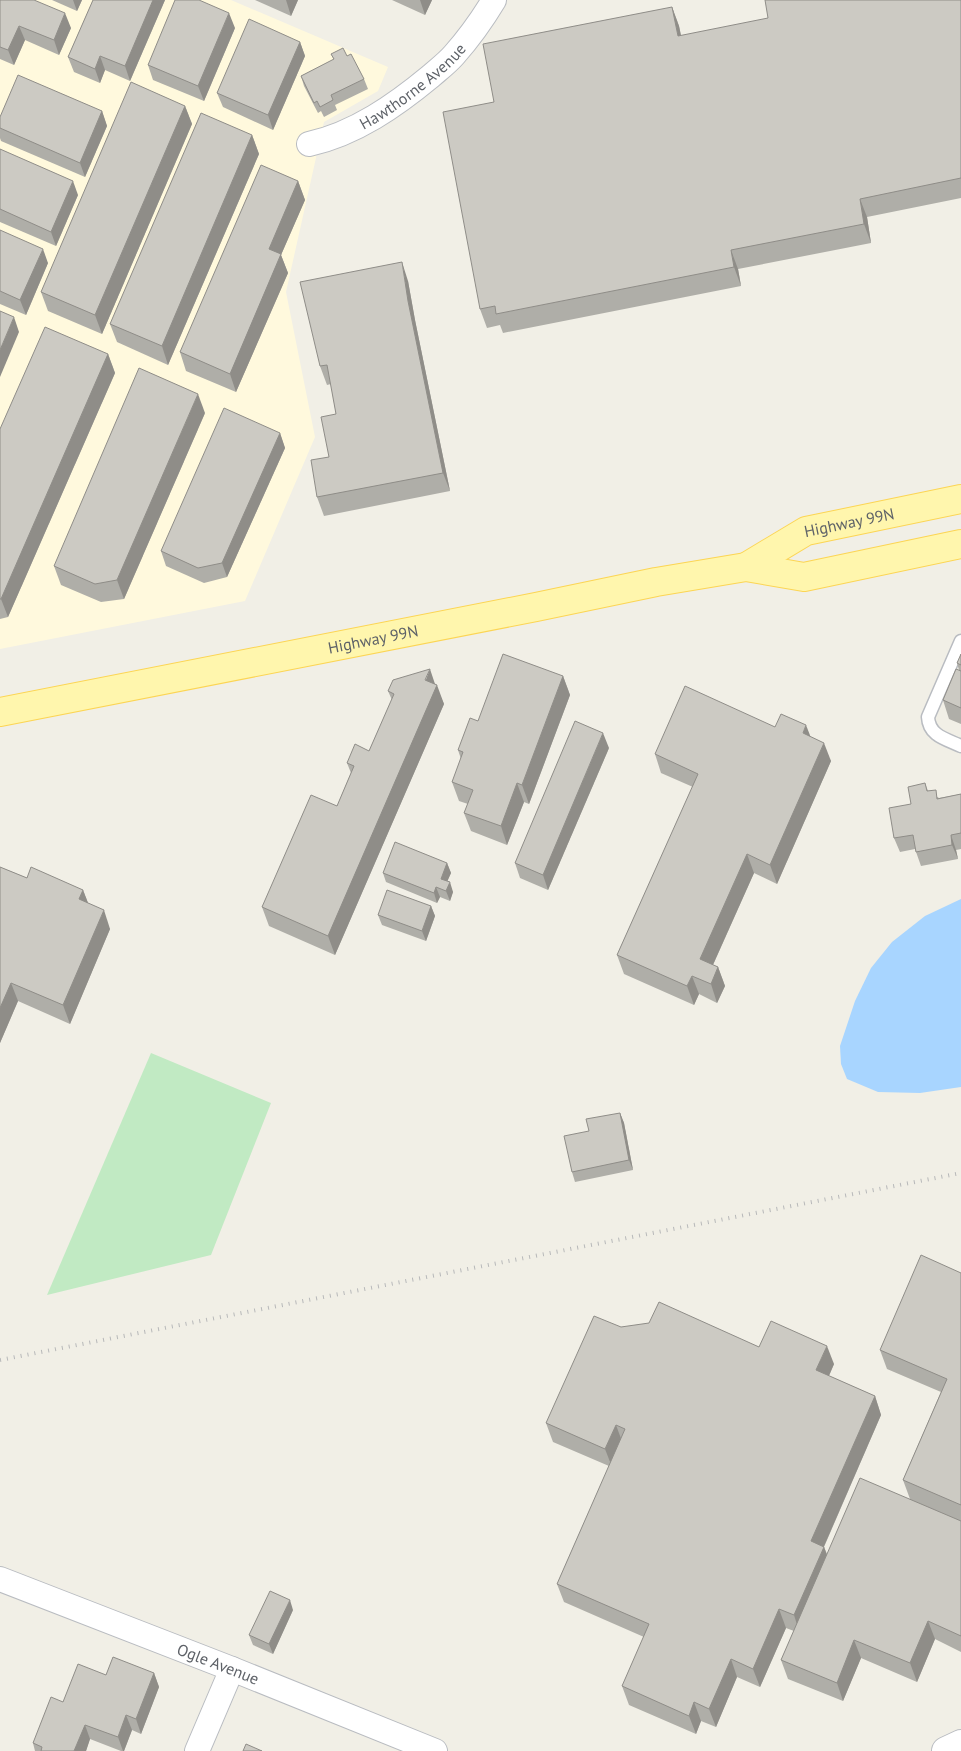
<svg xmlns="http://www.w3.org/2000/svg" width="961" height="1751" viewBox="0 0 961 1751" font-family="'PT Sans',sans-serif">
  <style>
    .commercial { fill: #fff9dd }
    .green { fill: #c1eac3 }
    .water { fill: #a8d5ff }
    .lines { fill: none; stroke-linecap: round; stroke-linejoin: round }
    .service-casing { stroke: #b9bcc1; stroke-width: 15 }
    .minor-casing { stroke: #b9bcc1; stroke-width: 26 }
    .tertiary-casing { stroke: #b9bcc1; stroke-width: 30 }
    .primary-casing { stroke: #fcd554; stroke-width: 30 }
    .service { stroke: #fff; stroke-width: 12 }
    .minor { stroke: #fff; stroke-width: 24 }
    .tertiary { stroke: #fff; stroke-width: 28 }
    .primary { stroke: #fff6ad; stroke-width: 28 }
    .rail { stroke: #b7b8b9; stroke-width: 4; stroke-dasharray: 1 6; stroke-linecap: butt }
    .wall { fill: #afaea8 }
    .shaded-wall { fill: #8f8d88 }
    .building { fill: #cccac3; stroke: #8f8d88 }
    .labels { text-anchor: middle; stroke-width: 4.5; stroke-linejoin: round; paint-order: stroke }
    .street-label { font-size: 16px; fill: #5e6268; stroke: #fff }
  </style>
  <rect width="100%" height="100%" fill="#f1efe6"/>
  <polygon class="commercial" points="0,0 231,0 388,67 378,91 324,122 286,292 315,437 245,601 0,649"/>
  <polygon class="green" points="151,1053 271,1103 211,1255 47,1295"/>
  <polygon class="water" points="961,899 961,1087 920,1093 878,1092 847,1079 841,1064 840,1046 855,1001 871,968 892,942 925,916"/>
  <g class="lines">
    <defs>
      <path id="service" d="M961 641 928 717C929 736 946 739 961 746"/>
      <g id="minor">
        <path id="s1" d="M309 144C355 134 396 105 431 76 439 69 447 63 454 55 469 38 482 20 494 0"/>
        <path id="s2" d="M0 1579 232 1669 435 1751"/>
        <polyline points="197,1751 232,1669"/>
      </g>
      <polyline id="tertiary" points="946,1751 961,1744"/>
      <g id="primary">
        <path id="s3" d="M746 567 806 531 961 499"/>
        <path id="s4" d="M0 712 536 607 656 582 746 567 804 577 961 544"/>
      </g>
    </defs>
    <use href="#service" class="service-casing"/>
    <use href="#minor" class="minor-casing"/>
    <use href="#tertiary" class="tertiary-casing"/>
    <use href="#primary" class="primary-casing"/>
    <use href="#service" class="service"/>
    <use href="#minor" class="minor"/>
    <use href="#tertiary" class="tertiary"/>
    <use href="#primary" class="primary"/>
    <polyline class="rail" points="0,1360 961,1173"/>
  </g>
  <g class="wall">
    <polygon points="0,0 71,28 59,55 25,40 14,65 0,59"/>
    <polygon points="52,0 82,0 77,11"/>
    <polygon points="93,0 165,0 130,81 105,70 100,83 74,72 68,57"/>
    <polygon points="255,0 298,0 291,16"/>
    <polygon points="392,0 432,0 425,15"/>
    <polygon points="961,0 961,198 867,217 871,243 738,269 741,286 503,333 500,325 487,328 480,309 494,102 672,7 679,26 681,36"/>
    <polygon points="235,28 204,101 153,80 148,65"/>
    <polygon points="300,42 305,56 273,130 223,107 217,93"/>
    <polygon points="331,54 347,56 364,79 368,89 335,105 337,110 324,117 321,111 318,113 304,86 301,76 334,60"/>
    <polygon points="185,106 192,124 102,334 48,311 41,292"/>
    <polygon points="102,111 107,126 85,177 1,141 0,138 0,117"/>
    <polygon points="252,135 259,154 168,365 117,342 110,324"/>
    <polygon points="0,149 78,195 56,246 0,222"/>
    <polygon points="298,181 305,200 281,255 288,273 236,392 186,371 180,352"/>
    <polygon points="0,230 48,263 26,315 0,304"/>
    <polygon points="408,281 415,320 450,491 324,516 317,497 329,457 336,414 331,384 327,385 320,366"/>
    <polygon points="108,354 115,373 8,617 0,619 0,429"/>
    <polygon points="205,413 124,599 101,602 61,585 54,566"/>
    <polygon points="280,433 285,448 227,577 204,583 166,566 161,551"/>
    <polygon points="961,654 961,724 949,719 943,700 959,670 957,663"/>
    <polygon points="563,676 570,695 529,804 524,802 507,845 471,831 464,813 468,804 459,801 452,782 461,759 458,750 478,721"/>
    <polygon points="435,684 444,704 335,955 269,926 262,907 337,806 351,773 347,763 369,751 392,700 388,691"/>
    <polygon points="775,727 811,737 831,761 777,884 754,873 713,965 718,967 725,986 717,1003 699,994 694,1005 624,974 617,955 693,787 661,773 655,754"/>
    <polygon points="609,748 548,890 520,878 515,863"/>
    <polygon points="925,783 928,791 939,798 961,794 961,849 956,850 958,859 921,866 915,849 900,852 894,838 911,804"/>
    <polygon points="447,863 451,873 447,881 453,892 450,901 440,897 437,903 386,882 383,873"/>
    <polygon points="0,867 27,878 83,890 88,903 110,929 70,1024 18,1001 0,1043"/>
    <polygon points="431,906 435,916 426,941 382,925 378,915"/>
    <polygon points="620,1113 624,1123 633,1170 575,1182 572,1172"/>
    <polygon points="961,1273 961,1652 935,1639 917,1682 861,1658 843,1701 788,1679 781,1660 794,1631 786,1628 760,1687 737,1677 716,1727 701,1721 696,1734 629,1705 622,1686 644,1637 564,1602 557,1584 609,1466 553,1442 546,1423 621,1327 759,1347 834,1364 829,1376 875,1396 881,1415 824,1547 827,1554 910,1499 903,1480 941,1392 887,1369 880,1350"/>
    <polygon points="293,1610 273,1654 253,1645 249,1635"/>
    <polygon points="154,1673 159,1687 141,1734 132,1730 124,1751 121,1751 90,1739 86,1751 35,1751 33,1743 63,1702 106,1675"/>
  </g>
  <g class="shaded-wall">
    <polygon points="73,0 82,0 77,11"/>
    <polygon points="153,0 165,0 130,81 125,66"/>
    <polygon points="286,0 298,0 291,16"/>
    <polygon points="420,0 432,0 425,15"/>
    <polygon points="672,7 679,26 685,55 678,36"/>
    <polygon points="65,13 71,28 59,55 54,40"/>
    <polygon points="229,13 235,28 204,101 198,86"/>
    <polygon points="19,26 25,40 14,65 8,50"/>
    <polygon points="300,42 305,56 273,130 268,115"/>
    <polygon points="100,56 105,70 100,83 95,69"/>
    <polygon points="185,106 192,124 102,334 95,315"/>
    <polygon points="102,111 107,126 85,177 80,163"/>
    <polygon points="252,135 259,154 168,365 162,346"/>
    <polygon points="73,181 78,195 56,246 51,232"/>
    <polygon points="298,181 305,200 281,255 288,273 236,392 230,374 269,249"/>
    <polygon points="860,199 867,217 871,243 864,224"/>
    <polygon points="43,249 48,263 26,315 20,300"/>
    <polygon points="731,250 738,269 741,286 734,267"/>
    <polygon points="402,262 408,281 415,320 450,491 443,473 408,301"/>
    <polygon points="14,317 19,332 0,377 0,350"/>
    <polygon points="108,354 115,373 8,617 1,599"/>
    <polygon points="198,394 205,413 124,599 117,580"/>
    <polygon points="280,433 285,448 227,577 222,563"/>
    <polygon points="430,669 436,687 437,685 444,704 335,955 328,936"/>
    <polygon points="563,676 570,695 529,804 522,785"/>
    <polygon points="806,725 813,743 803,733"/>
    <polygon points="603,733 609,748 548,890 543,875"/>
    <polygon points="824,743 831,761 777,884 770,865"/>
    <polygon points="517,783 524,802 507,845 501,826"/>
    <polygon points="951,835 956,850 958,859 952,845"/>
    <polygon points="747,854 754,873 707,978 700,959"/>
    <polygon points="447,863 451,873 444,889 441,879"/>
    <polygon points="450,882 453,892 450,901 446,891"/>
    <polygon points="436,887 440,897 437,903 434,893"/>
    <polygon points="83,890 90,908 79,899"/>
    <polygon points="431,906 435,916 426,941 422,931"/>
    <polygon points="104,910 110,929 70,1024 63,1005"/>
    <polygon points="718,967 725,986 717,1003 711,984"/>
    <polygon points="692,976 699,994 694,1005 687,986"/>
    <polygon points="11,983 18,1001 0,1043 0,1008"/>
    <polygon points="620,1113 624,1123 633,1170 629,1160"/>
    <polygon points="827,1346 834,1364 823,1389 816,1370"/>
    <polygon points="875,1396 881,1415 818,1560 811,1541"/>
    <polygon points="616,1425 623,1444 612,1467 605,1449"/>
    <polygon points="824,1547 831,1566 800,1634 794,1615"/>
    <polygon points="290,1600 293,1610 273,1654 269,1644"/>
    <polygon points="779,1609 786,1628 760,1687 753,1669"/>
    <polygon points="928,1621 935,1639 917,1682 910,1663"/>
    <polygon points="854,1640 861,1658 843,1701 837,1683"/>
    <polygon points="731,1659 737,1677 716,1727 709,1709"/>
    <polygon points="154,1673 159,1687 141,1734 136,1719"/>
    <polygon points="694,1702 701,1721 696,1734 689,1716"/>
    <polygon points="126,1715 132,1730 124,1751 123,1751 118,1737"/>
    <polygon points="85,1725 90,1739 86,1751 74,1751"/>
  </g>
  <g class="building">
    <polygon points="0,0 34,0 65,13 54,40 19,26 8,50 0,47"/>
    <polygon points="93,0 153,0 125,66 100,56 95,69 68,57"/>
    <polygon points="175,0 199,0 229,13 198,86 148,65"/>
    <polygon points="765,0 961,0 961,178 860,199 864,224 731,250 734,267 496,314 495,306 480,309 443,112 494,102 483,44 672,7 678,36 768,18"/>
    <polygon points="249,19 300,42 268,115 217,93"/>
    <polygon points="343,48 347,56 351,54 364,79 331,95 333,100 320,107 317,101 314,103 301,76 334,59 331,54"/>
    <polygon points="18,75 102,111 80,163 0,128 0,117"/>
    <polygon points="131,82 185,106 95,315 41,292"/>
    <polygon points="201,113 252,135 162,346 110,324"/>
    <polygon points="0,149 73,181 51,232 0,209"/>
    <polygon points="261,165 298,181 269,249 281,254 230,374 180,352"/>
    <polygon points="0,230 43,249 20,300 0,291"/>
    <polygon points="402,262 408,301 443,473 317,497 311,460 329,457 321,417 336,414 327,365 320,366 300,282"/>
    <polygon points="0,311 14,317 0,350"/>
    <polygon points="45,327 108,354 1,599 0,599 0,429"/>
    <polygon points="139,368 198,394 117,580 95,584 54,566"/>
    <polygon points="224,408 280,433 222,563 198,568 161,551"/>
    <polygon points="503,654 563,676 522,785 517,783 501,826 464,813 473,790 452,782 463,752 458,750 470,718 478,721"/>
    <polygon points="961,654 961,665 957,663"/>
    <polygon points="430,669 425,680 437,685 328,936 262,907 311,795 337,806 354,766 347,763 355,744 369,751 394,694 388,691 393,680"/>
    <polygon points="956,669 961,671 961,708 943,700"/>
    <polygon points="685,686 775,727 781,714 806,725 803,733 824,743 770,865 747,854 700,959 718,967 711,984 692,976 687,986 617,955 698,774 655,754"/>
    <polygon points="575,721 603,733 543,875 515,863"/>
    <polygon points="925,783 927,791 936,790 937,799 961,794 961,833 951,835 952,845 916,852 913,835 894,838 889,808 911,804 908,787"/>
    <polygon points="395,842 447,863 441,879 450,882 446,891 436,887 434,893 383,873"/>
    <polygon points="0,867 27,878 31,867 83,890 79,899 104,910 63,1005 11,983 0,1008"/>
    <polygon points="387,890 431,906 422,931 378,915"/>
    <polygon points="620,1113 629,1160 572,1172 564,1136 589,1131 586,1119"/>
    <polygon points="921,1255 961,1273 961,1505 903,1480 947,1379 880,1350"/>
    <polygon points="659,1302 759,1347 771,1321 827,1346 816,1370 875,1396 811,1541 824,1547 794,1615 779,1609 753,1669 731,1659 709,1709 694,1702 689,1716 622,1686 649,1624 557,1584 625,1429 616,1425 605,1449 546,1423 594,1316 621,1327 649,1323"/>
    <polygon points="860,1478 961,1521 961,1636 928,1621 910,1663 854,1640 837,1683 781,1660"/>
    <polygon points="270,1591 290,1600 269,1644 249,1635"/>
    <polygon points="113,1657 154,1673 136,1719 126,1715 118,1737 85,1725 74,1751 41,1751 42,1747 33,1743 51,1697 63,1702 78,1664 106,1675"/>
    <polygon points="246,1744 262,1751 243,1751"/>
  </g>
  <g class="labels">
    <g class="street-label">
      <text dy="6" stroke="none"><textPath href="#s1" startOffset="120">Hawthorne Avenue</textPath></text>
      <text dy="6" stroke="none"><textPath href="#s3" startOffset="114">Highway 99N</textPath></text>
      <text dy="6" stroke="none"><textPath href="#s4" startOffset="380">Highway 99N</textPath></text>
      <text dy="6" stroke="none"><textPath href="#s2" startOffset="234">Ogle Avenue</textPath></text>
    </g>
  </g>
</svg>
